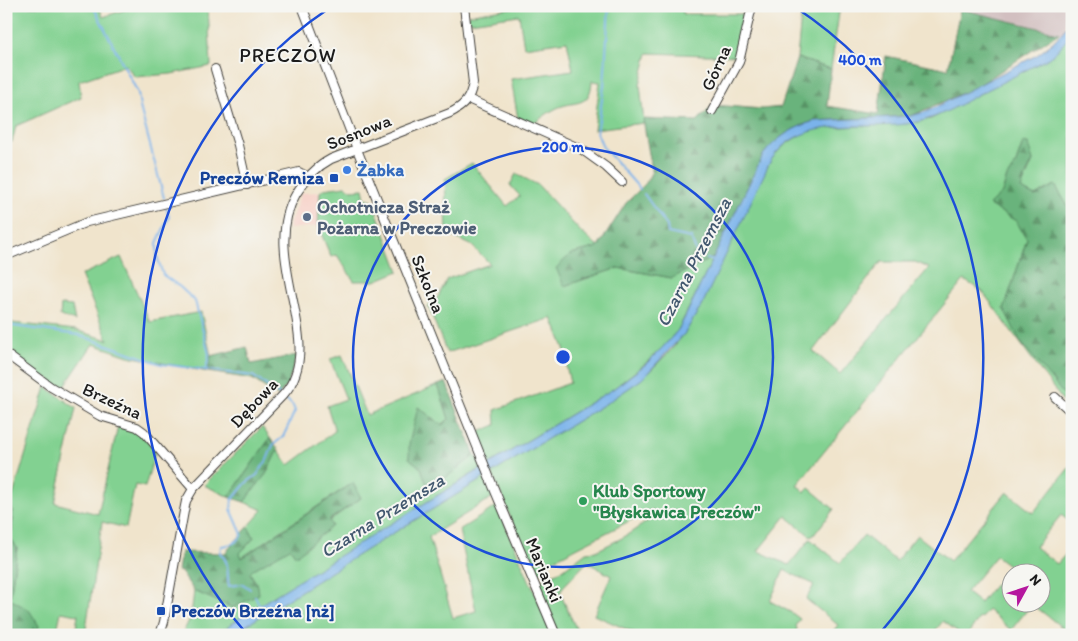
<svg xmlns="http://www.w3.org/2000/svg" width="1078" height="641" viewBox="0 0 1078 641" font-family="Itim,sans-serif">
  <style>
    .built { fill: #f7d1c8 }
    .industrial { fill: #d2bfc0 }
    .green { fill: #82d191; stroke: #4f7656; fill-rule: evenodd }
    .forest { fill: url(#forest-firs); stroke: #42684c }
    .water { fill: #7ab3eb; stroke: #4b6884 }
    .lines { fill: none; stroke-linecap: round; stroke-linejoin: round }
    .stream { stroke: #7ab3eb; stroke-width: 2 }
    .minor-casing { stroke: #3c3a36; stroke-width: 10 }
    .minor { stroke: #fff; stroke-width: 8 }
    .ring { fill: none; stroke: #1d4ed8; stroke-width: 2.5 }
    .shop-dot { fill: #3f7fe0; stroke: #f6f6f2; stroke-width: 2 }
    .transit-dot { fill: #1a4fb4; stroke: #f6f6f2; stroke-width: 2 }
    .service-dot { fill: #5c6f8a; stroke: #f6f6f2; stroke-width: 2 }
    .leisure-dot { fill: #2e9e5b; stroke: #f6f6f2; stroke-width: 2 }
    .labels { text-anchor: middle; stroke-width: 4; stroke-linejoin: round; paint-order: stroke }
    .street-label { font-size: 18px; fill: #1c1c1c; stroke: #f6f6f2 }
    .shop-label { font-size: 18px; font-weight: bold; fill: #366cbe; stroke: #f6f6f2; text-anchor: start }
    .transit-label { font-size: 18px; font-weight: bold; fill: #164399; stroke: #f6f6f2; text-anchor: end }
    .service-label { font-size: 18px; font-weight: bold; fill: #4e5e75; stroke: #f6f6f2; text-anchor: start }
    .leisure-label { font-size: 18px; font-weight: bold; fill: #27864d; stroke: #f6f6f2; text-anchor: start }
    .water-label { font-size: 19px; font-style: italic; fill: #42586f; stroke: #f6f6f2 }
    .quarter-label { font-size: 20px; letter-spacing: 1px; fill: #1c1c1c; stroke: #f6f6f2 }
    .centre { fill: #1d4ed8; stroke: #f6f6f2; stroke-width: 2.5 }
    .ring-label { font-size: 15px; text-anchor: middle; font-weight: bold; fill: #1d4ed8; stroke: #f6f6f2; stroke-width: 4; stroke-linejoin: round; paint-order: stroke }
  </style>
  <defs>
    <pattern id="forest-firs" width="22" height="20" patternUnits="userSpaceOnUse" patternTransform="scale(1.25)"><rect width="22" height="20" fill="#69b37b"/><path d="M5 1l3.5 6h-7zM16 11l3.5 6h-7z" fill="#569164"/></pattern>
  </defs>
  <rect width="100%" height="100%" fill="#f6f6f2"/>
  <filter id="ink" filterUnits="userSpaceOnUse"><feTurbulence type="fractalNoise" baseFrequency=".02" numOctaves="2"/><feDisplacementMap in="SourceGraphic" scale="10" xChannelSelector="R" yChannelSelector="G"/><feConvolveMatrix kernelMatrix="1 2 1 2 8 2 1 2 1" color-interpolation-filters="sRGB"/></filter>
  <filter id="wash" filterUnits="userSpaceOnUse"><feTurbulence type="fractalNoise" baseFrequency=".0096" numOctaves="4" result="noise"/><feDisplacementMap in="SourceGraphic" scale="20" xChannelSelector="R" yChannelSelector="G"/><feGaussianBlur stdDeviation="1.12" result="paint"/><feColorMatrix in="noise" values="0 0 0 0 0 0 0 0 0 0 0 0 0 0 0 0 0 1.4 0 .05"/><feComposite in="paint" operator="in"/></filter>
  <g filter="url(#wash)">
    <rect width="100%" height="100%" fill="#f0e4cc"/>
    <polygon class="built" points="320,192 318,226 289,229 290,222 301,193"/>
    <polygon class="industrial" points="961,6 1069,6 1063,34 960,9"/>
    <g class="green">
      <polygon points="6,6 99,6 103,17 136,6 208,6 211,66 171,74 135,77 126,65 79,81 81,97 16,126 12,142 6,143"/>
      <path d="M521 6H683V14H748L738 56 648 53 640 84 644 123 594 129 600 82 592 81C590 110 574 99 555 109 547 113 539 120 532 125L518 119 511 79 573 70 567 41 524 47 519 15 470 22 468 15Z"/>
      <polygon points="802,6 840,6 831,69 797,58"/>
      <path d="M1072 34V213L1055 185 1035 196 1021 189 1033 161 1023 143 1016 163 1007 177 1002 193 1016 221 1027 239 1004 309 1072 405V410L1065 404 982 291 964 280 797 485 805 492 809 488 834 509 813 536 809 535 786 516 758 551 789 565 810 539 840 563 864 535 896 561 917 535 950 561 1007 492 1033 513 1072 464V523L1061 515 1035 547 1057 564 1072 547V630L1069 633 1032 604 1011 630 988 610 981 618 980 617 967 635H962L943 621 932 635H830L838 625 806 599 813 587V584L784 570 770 601 792 613 800 619 796 625 797 629 794 635H640L594 615 611 576 587 562 563 587 560 593 579 635H558L538 586 539 582 564 569 586 552 596 551 624 537 651 519 649 513 653 509 547 563 549 569 538 573 533 572 492 473 610 401 642 379 672 349 685 333 703 303 757 186 774 155 786 144 805 132 823 128 905 124 931 119 1047 59 1055 53ZM881 262H915L929 268 840 374 813 351ZM996 556 1011 567 999 582 996 583 980 603 966 592ZM1010 574H1040V604H1010Z"/>
      <polygon points="472,163 507,206 520,196 510,185 516,174 538,185 581,232 598,247 571,254 564,286 618,268 672,278 714,257 678,330 663,347 646,363 613,389 489,464 479,432 496,425 495,410 570,383 566,365 570,363 552,318 447,353 428,306 438,297 447,279 490,264 471,245 447,234 445,179"/>
      <polygon points="346,186 352,190 363,189 365,198 372,200 399,271 375,281 354,281 337,255 331,257 318,226 320,192 324,189"/>
      <polygon points="121,257 150,322 201,312 211,356 208,372 128,356 93,344 62,390 6,351 8,328 6,328 6,312 12,323 76,330 108,340 81,275"/>
      <polygon points="61,305 72,306 75,321 60,316"/>
      <polygon points="342,355 367,415 438,385 449,419 442,425 418,408 409,458 439,483 475,455 482,468 245,614 217,635 182,635 191,616 194,591 233,608 258,586 250,573 254,569 290,547 296,556 332,526 329,521 361,498 352,483 241,558 240,553 254,538 248,527 263,510 244,502 266,474 278,449 289,465 335,431 327,406 346,399 330,359"/>
      <polygon points="46,387 76,408 55,503 98,514 118,426 139,433 156,449 145,487 135,485 126,528 102,522 85,635 75,635 78,615 61,612 56,635 36,635 39,626 10,599 17,548 11,538 13,519 11,502"/>
      <polygon points="262,427 270,438 229,497 204,485"/>
      <polygon points="484,478 493,497 429,537 453,618 476,611 459,530 497,506 553,635 231,635 382,540"/>
    </g>
    <g class="forest">
      <path d="M960 9 1059 33 976 87 911 116 815 121C794 127 777 137 763 155L714 257 672 278 618 268 564 286 556 268 571 254 598 247 626 203 646 183 652 171 643 119 697 121 714 105 762 109 781 107 797 58 831 69 827 106 878 114 886 56 948 69Z"/>
      <polygon points="1023,143 1028,144 1033,161 1027,173 1021,189 1035,196 1055,185 1072,213 1072,247 1068,251 1072,265 1072,405 1020,341 1004,309 1027,239 1016,221 989,205 1002,193 1007,177 1016,163"/>
      <polygon points="247,347 251,364 297,355 288,384 278,396 252,379 208,372 211,356"/>
      <polygon points="446,382 475,455 439,483 426,483 421,468 409,458 409,444 418,407 442,425 449,419 438,385"/>
      <polygon points="270,438 278,449 266,474 244,502 229,497"/>
      <polygon points="353,483 361,498 329,520 332,526 296,556 290,548 254,569 250,573 258,586 259,594 233,608 194,591 181,572 178,571 181,552 225,553 248,527 254,538 240,553 242,558"/>
      <polygon points="6,500 11,502 13,519 11,538 17,548 10,599 29,610 39,626 36,635 6,635"/>
    </g>
    <path class="water" d="M1072 19V34L1055 53 1047 59C1024 71 1002 83 979 94 956 107 933 121 906 124 860 130 798 115 770 162L703 303 685 333 642 379 610 401 382 540 231 635H217L245 614 394 522 613 389 646 364 663 347 678 330 685 317 763 155C777 137 794 127 815 121L911 116 928 111 1037 55C1052 44 1062 34 1072 19Z"/>
    <g class="lines">
      <g class="stream">
        <polyline points="93,6 138,93 140,107 164,198"/>
        <polyline points="609,6 604,86 597,133 603,147 640,189"/>
        <polyline points="644,194 667,226 668,233 691,238 697,254"/>
        <polyline points="166,207 169,217 157,243 157,256 163,275 180,287 195,301 209,354 206,370"/>
        <polyline points="707,259 714,261"/>
        <polyline points="6,325 79,335 161,364 253,376 280,395"/>
        <path d="M250 589 243 584 229 586C226 573 231 563 220 553L221 546C230 545 238 543 242 534L231 509 232 500 246 483 257 475 267 460 273 445 283 437 295 411 293 406 286 399"/>
        <polyline points="255,596 260,607"/>
      </g>
    </g>
  </g>
  <g filter="url(#ink)">
    <g class="lines">
      <defs>
        <g id="minor">
          <polyline points="302,6 362,162 495,491 556,635"/>
          <polyline points="215,69 238,145 247,185"/>
          <polyline points="468,99 581,149 606,167 622,182"/>
          <polyline points="712,111 739,62 752,6"/>
          <polyline points="6,256 87,222 299,172 308,177"/>
          <polyline points="6,354 51,387 100,416 137,427 144,432 193,489"/>
          <polyline points="1055,397 1068,409 1072,411"/>
          <path d="M160 635 164 622 184 511 186 501 193 489 284 394C329 342 258 259 296 194 305 179 316 167 331 159L450 113C464 106 470 99 473 83L464 6"/>
        </g>
      </defs>
      <use href="#minor" class="minor-casing"/>
      <use href="#minor" class="minor"/>
    </g>
  </g>
  <g class="ring">
    <circle cx="563" cy="357" r="210"/>
    <path d="M246 633A420 420 0 0 1 331 7M795 7A420 420 0 0 1 880 633"/>
  </g>
  <circle class="shop-dot" cx="347" cy="170" r="5"/>
  <g class="transit-dot">
    <rect x="329" y="173" width="10" height="10" rx="2.5"/>
    <rect x="156" y="606" width="10" height="10" rx="2.5"/>
  </g>
  <circle class="service-dot" cx="307" cy="217" r="5"/>
  <circle class="leisure-dot" cx="583" cy="501" r="5"/>
  <g class="labels">
    <g class="street-label">
      <text transform="translate(716 68) rotate(-66)" y="6">Górna</text>
      <text transform="translate(359 132) rotate(-22)" y="6">Sosnowa</text>
      <text transform="translate(428 284) rotate(68)" y="6">Szkolna</text>
      <text transform="translate(112 401) rotate(25)" y="6">Brzeźna</text>
      <text transform="translate(254 403) rotate(-47)" y="6">Dębowa</text>
      <text transform="translate(544 570) rotate(67)" y="6">Marianki</text>
    </g>
    <g class="shop-label">
      <text x="357" y="176">Żabka</text>
    </g>
    <g class="transit-label">
      <text x="324" y="184">Preczów Remiza</text>
      <text x="171" y="617" text-anchor="start">Preczów Brzeźna [nż]</text>
    </g>
    <g class="service-label">
      <text x="317" y="213">Ochotnicza Straż<tspan x="317" dy="21">Pożarna w Preczowie</tspan></text>
    </g>
    <g class="leisure-label">
      <text x="593" y="497">Klub Sportowy<tspan x="593" dy="21">"Błyskawica Preczów"</tspan></text>
    </g>
    <g class="water-label">
      <text transform="translate(693 262) rotate(-63)" y="7">Czarna Przemsza</text>
      <text transform="translate(382 515) rotate(-32)" y="7">Czarna Przemsza</text>
    </g>
    <g class="quarter-label">
      <text x="288" y="62">PRECZÓW</text>
    </g>
  </g>
  <circle cx="563" cy="357" r="8" class="centre"/>
  <g class="ring-label">
    <text x="860" y="65">400 m</text>
    <text x="563" y="152">200 m</text>
  </g>
  <rect width="1078" height="641" fill="none" stroke="#f6f6f2" stroke-width="25"/>
  <g transform="translate(1026 588) rotate(50)"><circle r="24" fill="#f6f6f2" stroke="#9f9f9c"/>
  <path d="M0-4L9 19L0 12L-9 19Z" fill="#b5179e"/>
  <text y="-8" font-size="14" font-weight="bold" text-anchor="middle" fill="#1c1c1c">N</text>
  </g>
</svg>
